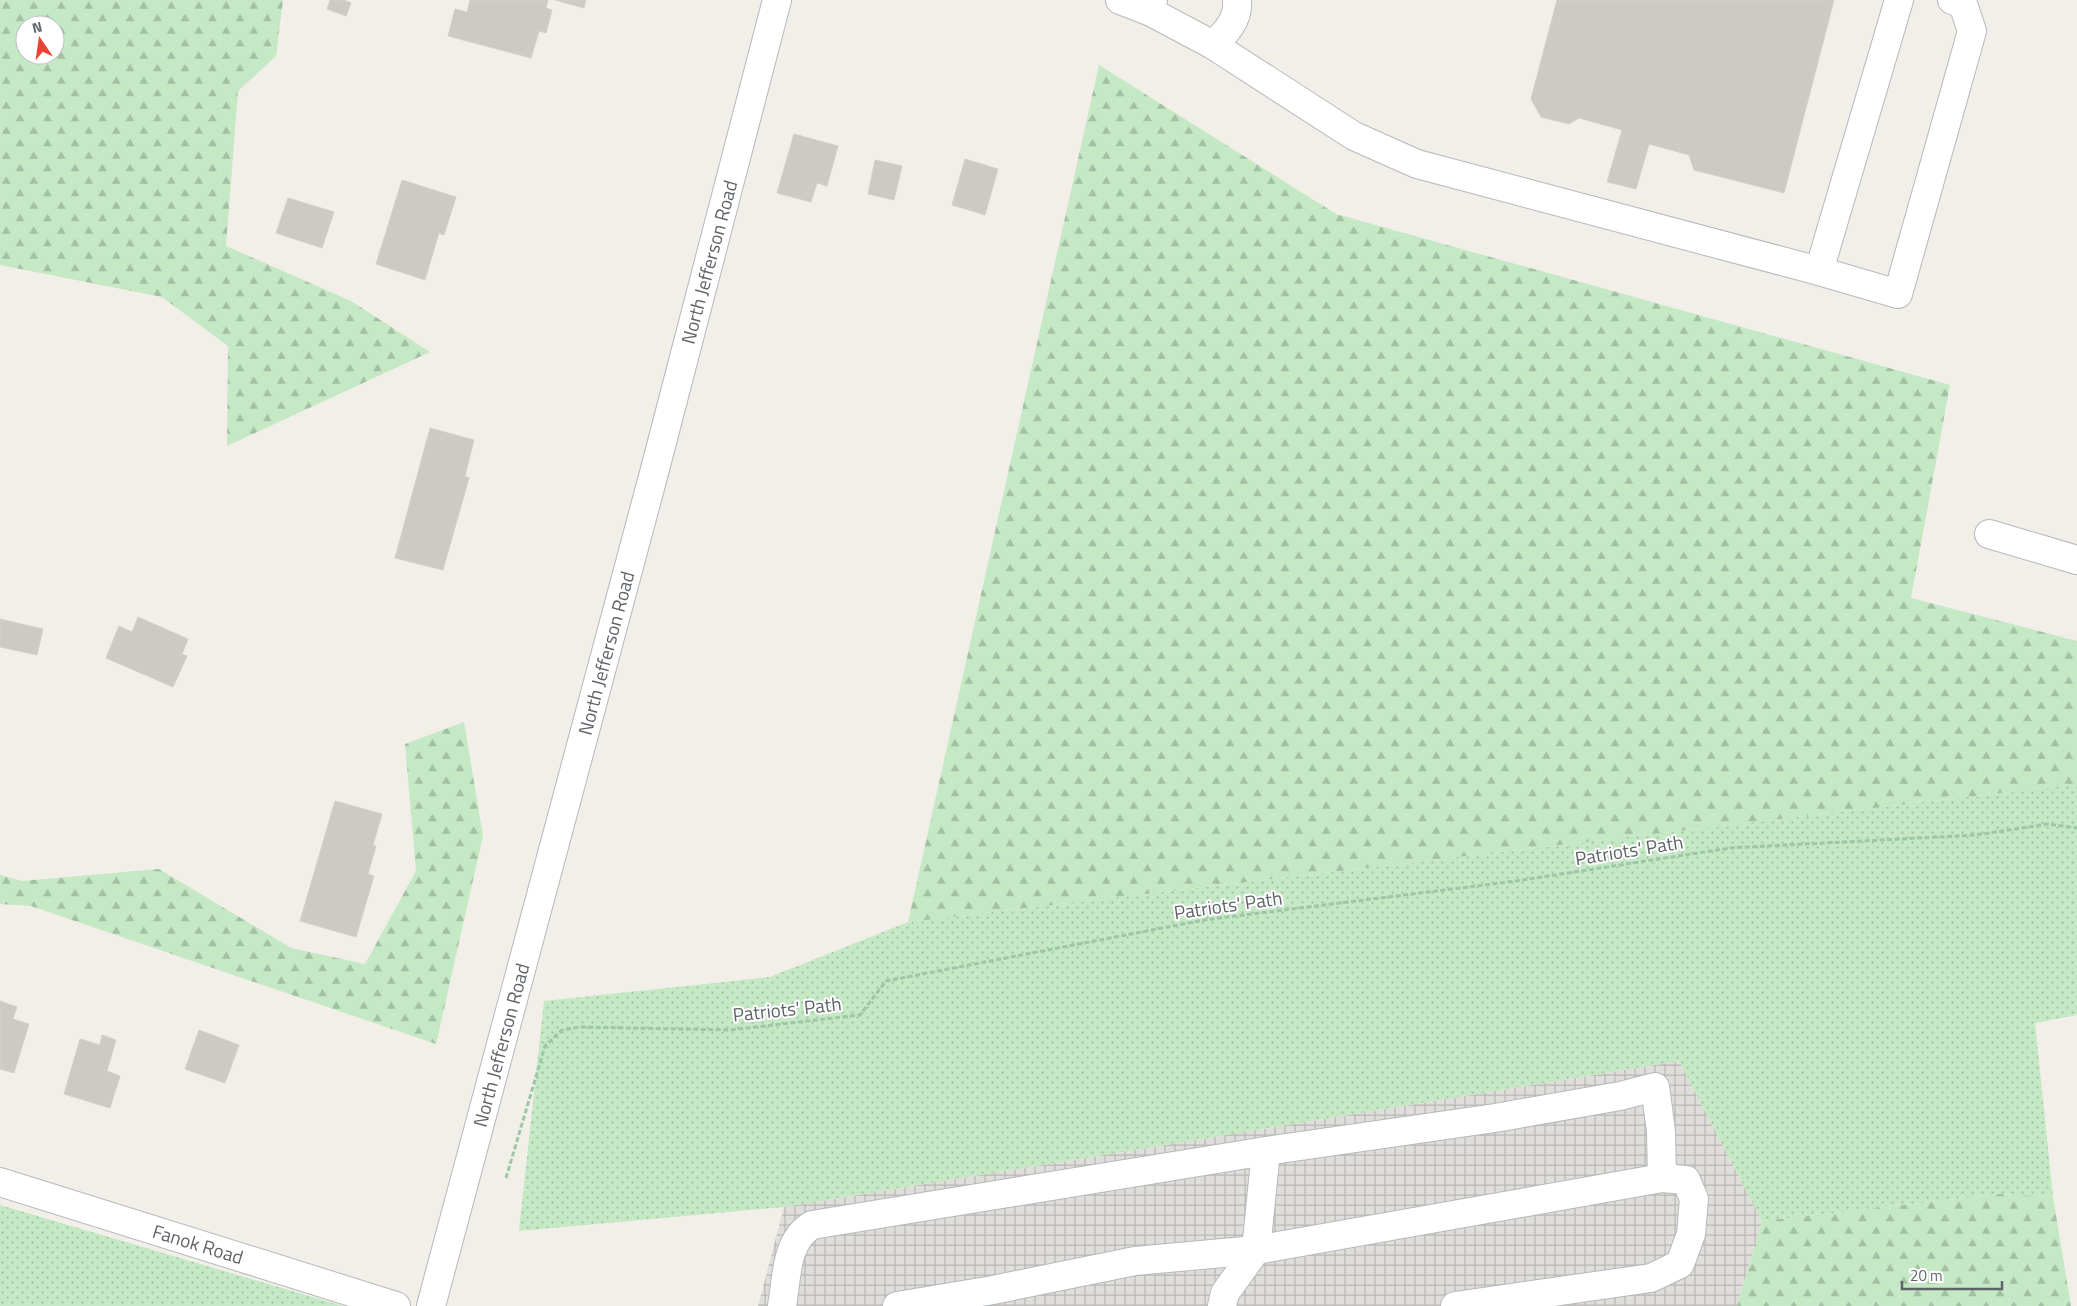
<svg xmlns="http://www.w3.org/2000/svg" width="2077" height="1306" viewBox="0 0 2077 1306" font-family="'Titillium Web',sans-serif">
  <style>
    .industrial { fill: url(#industrial-grid) }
    .grass { fill: url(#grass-dots) }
    .forest { fill: url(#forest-firs); fill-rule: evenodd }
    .building { fill: #cccac5; stroke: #d6d1c6 }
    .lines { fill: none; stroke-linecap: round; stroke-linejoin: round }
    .minor-casing { stroke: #b5b8bc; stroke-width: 30 }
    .path { stroke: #9cc7a9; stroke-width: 3; stroke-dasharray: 5 2.5; stroke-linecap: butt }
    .minor { stroke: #fff; stroke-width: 28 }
    .labels { text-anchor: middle; stroke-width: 4; stroke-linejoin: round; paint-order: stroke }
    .street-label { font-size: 19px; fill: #5f6368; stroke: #fff }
  </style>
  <defs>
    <pattern id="industrial-grid" width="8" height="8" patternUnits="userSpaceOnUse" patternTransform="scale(1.25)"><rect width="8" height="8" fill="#e0deda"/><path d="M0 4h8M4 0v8" fill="none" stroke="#b9b8b5"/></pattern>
    <pattern id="grass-dots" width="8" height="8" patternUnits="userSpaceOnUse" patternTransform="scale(1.25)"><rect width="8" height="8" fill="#c5e8c5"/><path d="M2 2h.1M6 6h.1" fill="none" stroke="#a3c0a4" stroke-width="1.8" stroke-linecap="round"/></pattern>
    <pattern id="forest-firs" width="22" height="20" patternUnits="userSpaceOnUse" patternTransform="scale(1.25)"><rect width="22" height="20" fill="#c5e8c5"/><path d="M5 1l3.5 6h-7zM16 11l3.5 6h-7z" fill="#a3c0a4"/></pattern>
  </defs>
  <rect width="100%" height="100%" fill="#f1efe8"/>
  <polygon class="industrial" points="1679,1061 1762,1221 1737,1306 758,1306 784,1207"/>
  <g class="grass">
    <polygon points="2077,784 2077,1015 2035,1023 2053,1197 2000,1194 1762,1221 1679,1061 784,1207 519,1231 544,1001 770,977 908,922"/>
    <polygon points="0,1205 343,1306 0,1306"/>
  </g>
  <g class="forest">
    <path d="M0 0H283L276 56 238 91 226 246 351 301 430 352 227 446 228 346 162 297 0 265ZM25 25H55V55H25Z"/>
    <polygon points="1099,65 1336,214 1950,385 1911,598 2077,641 2077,784 908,922"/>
    <polygon points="464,722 483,836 436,1044 31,906 0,904 0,875 22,881 159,869 291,948 365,964 416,871 405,744"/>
    <polygon points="2000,1194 2053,1197 2071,1306 1737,1306 1762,1221"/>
  </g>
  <g class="building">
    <polygon points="330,0 344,0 351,3 346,16 327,9"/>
    <polygon points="470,0 548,0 546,8 552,10 546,33 539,31 531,58 448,36 455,9 467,12"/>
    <polygon points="555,0 586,0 584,8"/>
    <polygon points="1557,0 1834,0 1784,193 1694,170 1689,155 1649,144 1636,189 1607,182 1622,130 1579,118 1569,124 1541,117 1531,99"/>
    <polygon points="794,134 838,146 827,186 817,183 811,202 777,193"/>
    <polygon points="965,159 998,169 985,215 952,205"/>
    <polygon points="875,160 902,166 894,200 868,194"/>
    <polygon points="402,180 456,197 444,235 439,233 425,280 376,264"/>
    <polygon points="288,198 334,212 322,248 276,233"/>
    <polygon points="430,428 474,440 465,476 469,478 443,570 395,558"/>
    <polygon points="138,617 188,639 182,654 187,656 173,687 106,658 119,626 132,632"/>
    <polygon points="0,619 43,629 37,655 0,647"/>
    <polygon points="335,801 382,814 373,845 376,846 368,874 374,876 356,937 300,921"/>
    <polygon points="0,1001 17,1007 13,1019 29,1024 14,1073 0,1069"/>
    <polygon points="199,1030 239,1045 225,1083 185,1069"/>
    <polygon points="102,1035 116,1040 107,1071 120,1076 110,1108 64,1094 80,1039 100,1045"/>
  </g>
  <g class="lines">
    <defs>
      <g id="minor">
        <polyline points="1120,0 1151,12"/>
        <path d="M1153 0 1151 12 1213 45C1226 33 1239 19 1237 0"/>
        <polyline points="1213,45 1354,136 1417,164 1819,271 1899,0"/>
        <polyline points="1819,271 1898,294 1972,31 1963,4 1952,0"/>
        <polyline points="1989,534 2077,560"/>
        <polyline points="0,1182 396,1306"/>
        <polyline points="431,1306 654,473 777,0"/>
        <path d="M782 1306C787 1278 785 1241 812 1225L1266 1151 1495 1118 1620 1096 1655 1087 1661 1131 1662 1178"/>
        <polyline points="897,1306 993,1290 1135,1261 1256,1250 1662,1178 1686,1180 1694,1199 1691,1234 1680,1264 1651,1278 1455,1306"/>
        <polyline points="1222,1306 1225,1293 1256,1250 1266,1151"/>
      </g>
    </defs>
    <use href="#minor" class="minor-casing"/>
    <polyline class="path" points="506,1178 545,1046 562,1030 580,1027 730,1030 860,1015 886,981 1204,920 1516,881 1730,848 1976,835 2048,824 2077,828"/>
    <use href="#minor" class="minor"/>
  </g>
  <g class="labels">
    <g class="street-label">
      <text transform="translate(709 262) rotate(-75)" y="7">North Jefferson Road</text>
      <text transform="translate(606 653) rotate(-75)" y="7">North Jefferson Road</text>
      <text transform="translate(1629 850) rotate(-9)" y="7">Patriots' Path</text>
      <text transform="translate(1228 905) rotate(-8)" y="7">Patriots' Path</text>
      <text transform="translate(787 1009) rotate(-6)" y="7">Patriots' Path</text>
      <text transform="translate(501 1045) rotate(-75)" y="7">North Jefferson Road</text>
      <text transform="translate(198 1244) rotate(17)" y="7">Fanok Road</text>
    </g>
  </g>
  <g transform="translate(40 40) rotate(347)"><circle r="24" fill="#ffffff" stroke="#bfc1c3"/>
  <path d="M0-4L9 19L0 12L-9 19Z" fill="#ea4335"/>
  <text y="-8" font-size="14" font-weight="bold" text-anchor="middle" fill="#5f6368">N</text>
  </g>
  <path d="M1902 1281v8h100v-8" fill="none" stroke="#5f6368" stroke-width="2.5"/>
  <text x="1910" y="1281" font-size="15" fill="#5f6368" stroke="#ffffff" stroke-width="4" paint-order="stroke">20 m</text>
</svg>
